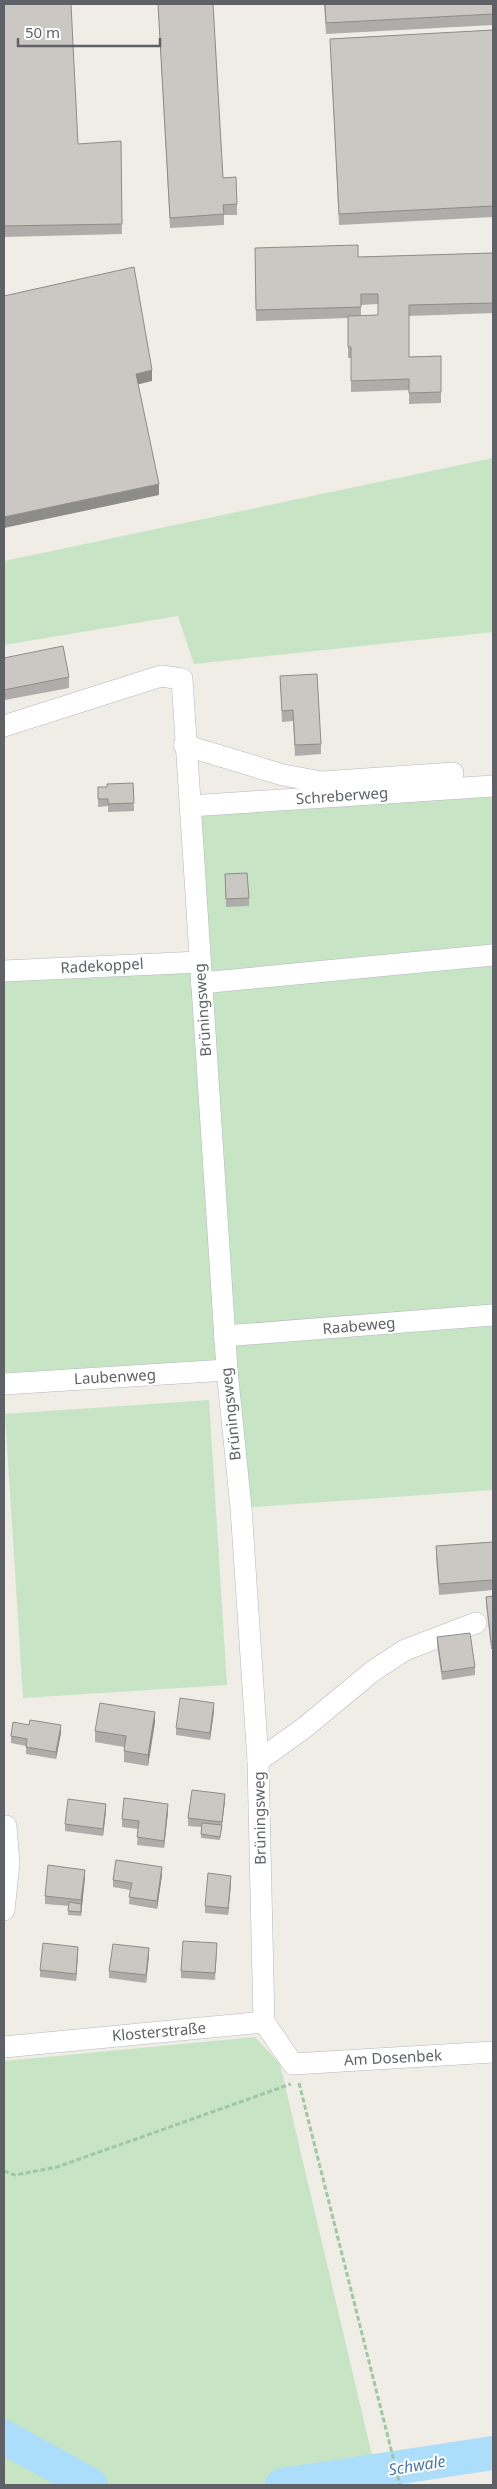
<svg xmlns="http://www.w3.org/2000/svg" width="497" height="2489" viewBox="0 0 497 2489" font-family="'Noto Sans',sans-serif">
  <style>
    .green { fill: #c7e5c5 }
    .lines { fill: none; stroke-linecap: round; stroke-linejoin: round }
    .river { stroke: #acddfa; stroke-width: 34 }
    .minor-casing { stroke: #b4b7bb; stroke-width: 22 }
    .path { stroke: #9ec7a7; stroke-width: 3; stroke-dasharray: 5 2.5; stroke-linecap: butt }
    .minor { stroke: #fff; stroke-width: 21 }
    .wall { fill: #afaca9; fill-rule: evenodd }
    .shaded-wall { fill: #8e8c89 }
    .building { fill: #cbc8c4; stroke: #8e8c89 }
    .labels { text-anchor: middle; stroke-width: 4; stroke-linejoin: round; paint-order: stroke }
    .street-label { font-size: 15px; fill: #5e6266; stroke: #fff }
    .water-label { font-size: 16px; font-style: italic; fill: #467aa4; stroke: #fff }
  </style>
  <rect width="100%" height="100%" fill="#f0ede7"/>
  <g class="green">
    <polygon points="493,458 493,632 194,664 178,616 4,645 4,561"/>
    <polygon points="493,786 493,1490 241,1508 226,1370 4,1384 4,971 200,962 190,806"/>
    <polygon points="209,1400 227,1685 23,1698 5,1414"/>
    <polygon points="255,2037 280,2064 379,2485 4,2485 4,2061"/>
  </g>
  <g class="lines">
    <g class="river">
      <polyline points="4,2437 91,2485"/>
      <polyline points="282,2485 493,2453"/>
    </g>
    <defs>
      <g id="minor">
        <polyline points="4,726 161,676 182,679 227,1370 241,1508 258,1761 264,2022"/>
        <polyline points="184,745 283,775 322,782 453,773"/>
        <polyline points="190,806 493,786"/>
        <polyline points="4,971 200,962"/>
        <polyline points="201,983 493,955"/>
        <polyline points="224,1336 493,1315"/>
        <polyline points="4,1384 227,1370"/>
        <polyline points="258,1761 304,1728 373,1671 405,1650 476,1623"/>
        <polyline points="4,1826 6,1826 9,1863 4,1910"/>
        <polyline points="264,2022 293,2064 493,2052"/>
        <polyline points="4,2047 264,2022"/>
      </g>
    </defs>
    <use href="#minor" class="minor-casing"/>
    <g class="path">
      <polyline points="299,2083 400,2485"/>
      <polyline points="4,2171 15,2175 57,2167 291,2084"/>
    </g>
    <use href="#minor" class="minor"/>
  </g>
  <g class="wall">
    <polygon points="4,4 78,144 121,141 122,234 4,237"/>
    <polygon points="158,4 213,4 223,178 237,204 237,215 224,215 224,225 170,228"/>
    <polygon points="324,4 493,4 493,25 326,34"/>
    <polygon points="493,30 493,217 339,225 330,39"/>
    <path d="M255 248 358 257 493 253V313L409 316V357L441 356V403L409 404V390L351 392V358H348V318L256 321ZM378 304V315H361V305Z"/>
    <polygon points="4,658 69,677 69,688 5,700 5,707 4,707"/>
    <polygon points="280,676 321,744 321,754 295,756 293,721 282,722"/>
    <polygon points="133,783 134,811 108,812 108,806 98,807 98,787 107,787"/>
    <polygon points="225,874 249,898 249,906 226,907"/>
    <polygon points="493,1542 493,1590 439,1595 436,1557 436,1546"/>
    <polygon points="493,1596 493,1649 491,1649 486,1604 486,1597"/>
    <polygon points="437,1637 475,1667 475,1675 442,1680 437,1645"/>
    <polygon points="214,1711 210,1740 176,1735 176,1728"/>
    <polygon points="155,1722 148,1766 124,1762 124,1747 95,1742 95,1731"/>
    <polygon points="61,1733 56,1759 26,1754 26,1746 11,1743 11,1736"/>
    <polygon points="225,1801 220,1840 201,1838 201,1827 188,1826 188,1818"/>
    <polygon points="106,1811 103,1836 65,1831 65,1824"/>
    <polygon points="168,1812 164,1848 137,1845 138,1829 122,1827 122,1819"/>
    <polygon points="162,1875 157,1909 129,1904 130,1890 113,1887 113,1880"/>
    <polygon points="85,1877 81,1916 68,1915 69,1906 45,1904 45,1896"/>
    <polygon points="231,1883 228,1915 205,1913 205,1906"/>
    <polygon points="217,1950 215,1980 181,1978 181,1971"/>
    <polygon points="78,1954 76,1981 40,1977 40,1970"/>
    <polygon points="149,1956 146,1983 109,1978 109,1971"/>
  </g>
  <g class="shaded-wall">
    <polygon points="152,370 152,381 136,385 136,374"/>
    <polygon points="159,484 159,495 4,528 4,517"/>
    <polygon points="214,1703 214,1711 210,1740 210,1733"/>
    <polygon points="155,1712 155,1722 148,1766 148,1755"/>
    <polygon points="61,1725 61,1733 56,1759 56,1752"/>
    <polygon points="225,1794 225,1801 220,1840 222,1822"/>
    <polygon points="106,1804 106,1811 103,1836 103,1829"/>
    <polygon points="168,1804 168,1812 164,1848 164,1841"/>
    <polygon points="162,1867 162,1875 157,1909 157,1901"/>
    <polygon points="85,1870 85,1877 81,1916 81,1900"/>
    <polygon points="231,1876 231,1883 228,1915 228,1908"/>
    <polygon points="78,1947 78,1954 76,1981 76,1974"/>
    <polygon points="149,1948 149,1956 146,1983 146,1975"/>
  </g>
  <g class="building">
    <polygon points="4,4 71,4 78,144 121,141 122,224 4,226"/>
    <polygon points="158,4 213,4 223,178 236,177 237,204 223,205 224,214 170,218"/>
    <polygon points="325,4 493,4 493,14 326,23"/>
    <polygon points="493,30 493,206 339,214 330,39"/>
    <polygon points="358,245 358,257 493,253 493,303 409,305 409,357 441,356 441,392 409,393 409,379 351,381 351,347 348,347 348,316 378,315 378,294 361,294 361,307 256,310 255,248"/>
    <polygon points="134,267 152,370 136,374 159,484 4,517 4,296"/>
    <polygon points="63,646 69,677 4,690 5,696 4,696 4,658"/>
    <polygon points="317,674 321,744 295,745 293,710 282,711 280,676"/>
    <polygon points="133,783 134,803 108,804 108,799 98,799 98,787 107,787 107,784"/>
    <polygon points="247,873 249,898 226,899 225,874"/>
    <polygon points="493,1542 493,1580 439,1584 436,1546"/>
    <polygon points="493,1596 493,1641 491,1642 486,1597"/>
    <polygon points="470,1633 475,1667 442,1672 437,1637"/>
    <polygon points="180,1698 214,1703 210,1733 176,1728"/>
    <polygon points="100,1703 155,1712 148,1755 124,1751 126,1736 95,1731"/>
    <polygon points="30,1720 61,1725 56,1752 26,1747 27,1739 11,1736 13,1722 29,1725"/>
    <polygon points="192,1790 225,1794 222,1822 188,1818"/>
    <polygon points="124,1798 168,1804 164,1841 137,1837 139,1821 122,1819"/>
    <polygon points="68,1799 106,1804 103,1829 65,1824"/>
    <polygon points="202,1823 222,1825 220,1837 201,1834"/>
    <polygon points="116,1860 162,1867 157,1901 129,1897 132,1883 113,1880"/>
    <polygon points="48,1865 85,1870 81,1900 45,1896"/>
    <polygon points="208,1873 231,1876 228,1908 205,1906"/>
    <polygon points="69,1902 81,1904 81,1912 68,1911"/>
    <polygon points="183,1941 217,1943 215,1973 181,1971"/>
    <polygon points="43,1943 78,1947 76,1974 40,1970"/>
    <polygon points="113,1944 149,1948 146,1975 109,1971"/>
  </g>
  <g class="labels">
    <g class="street-label">
      <text transform="translate(342 796) rotate(-4)" y="5">Schreberweg</text>
      <text transform="translate(102 966) rotate(-3)" y="5">Radekoppel</text>
      <text transform="translate(203 1010) rotate(-94)" y="5">Brüningsweg</text>
      <text transform="translate(359 1326) rotate(-5)" y="5">Raabeweg</text>
      <text transform="translate(115 1377) rotate(-3)" y="5">Laubenweg</text>
      <text transform="translate(231 1414) rotate(-96)" y="5">Brüningsweg</text>
      <text transform="translate(260 1818) rotate(-91)" y="5">Brüningsweg</text>
      <text transform="translate(159 2032) rotate(-5)" y="5">Klosterstraße</text>
      <text transform="translate(393 2058) rotate(-3)" y="5">Am Dosenbek</text>
    </g>
    <g class="water-label">
      <text transform="translate(417 2465) rotate(-9)" y="6">Schwale</text>
    </g>
  </g>
  <rect width="497" height="2489" fill="none" stroke="#5e6266" stroke-width="10"/>
  <path d="M18 38v8h142v-8" fill="none" stroke="#5e6266" stroke-width="2.5"/>
  <text x="25" y="38" font-size="15" fill="#5e6266" stroke="#ffffff" stroke-width="4" paint-order="stroke">50 m</text>
</svg>
